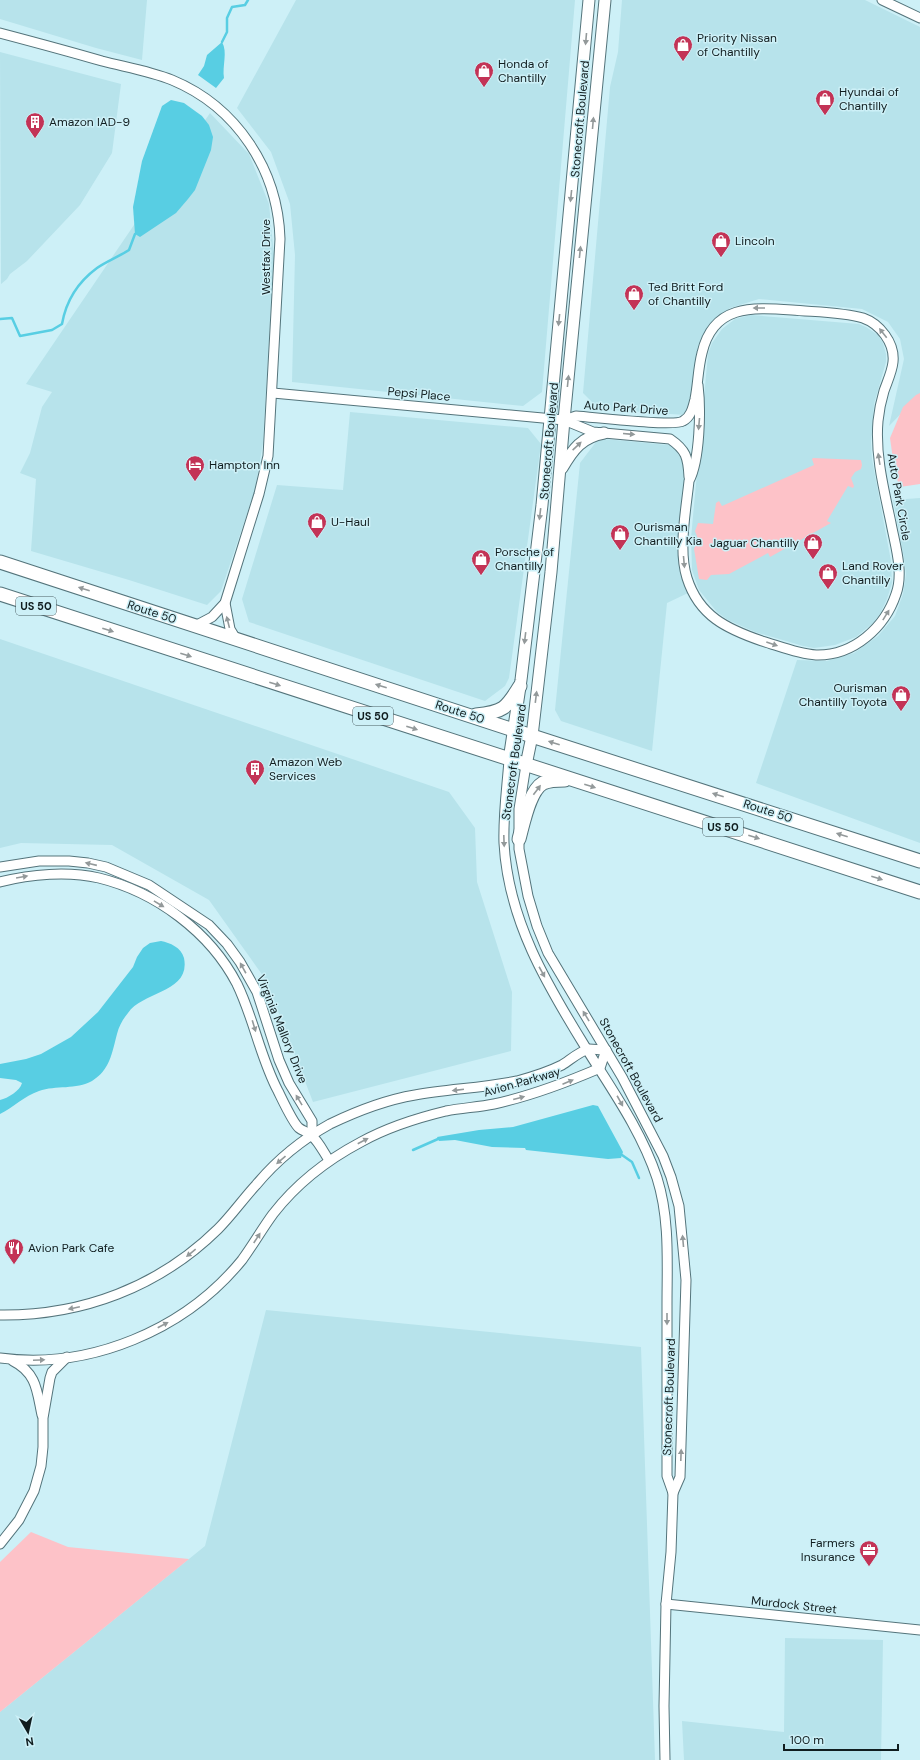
<svg xmlns="http://www.w3.org/2000/svg" width="920" height="1760" viewBox="0 0 920 1760" font-family="'DM Sans',sans-serif">
  <style>
    .built { fill: #b7e3eb }
    .green { fill: #fdc2c8 }
    .water { fill: #58cee3 }
    .lines { fill: none; stroke-linecap: round; stroke-linejoin: round }
    .stream { stroke: #58cee3; stroke-width: 2.5 }
    .minor-casing { stroke: #54747b; stroke-width: 11 }
    .major-casing { stroke: #54747b; stroke-width: 13 }
    .highway-casing { stroke: #54747b; stroke-width: 15 }
    .minor { stroke: #fff; stroke-width: 9 }
    .major { stroke: #fff; stroke-width: 11 }
    .highway { stroke: #fff; stroke-width: 13 }
    .oneway { fill: #93999a }
    .labels { text-anchor: middle; stroke-width: 3; stroke-linejoin: round; paint-order: stroke }
    .shield { fill: #cdf0f7; stroke: #495c60; stroke-width: 1 }
    .shield-label { font-size: 11px; font-weight: bold; fill: #101d1f }
    .poi-label { font-size: 12px; fill: #101d1f; stroke: #cdf0f7; text-anchor: start }
    .street-label { font-size: 12px; fill: #101d1f; stroke: #cdf0f7 }
  </style>
  <rect width="100%" height="100%" fill="#cdf0f7"/>
  <g class="built">
    <polygon points="0,0 147,0 142,60 96,48 0,19"/>
    <polygon points="296,0 575,0 542,392 523,406 292,382 295,255 290,204 271,152 237,108"/>
    <polygon points="622,0 865,0 920,27 920,394 889,426 904,359 900,339 888,322 862,309 759,299 730,308 708,329 692,406 685,415 599,409 583,393 610,87 618,52"/>
    <polygon points="0,52 121,84 112,153 80,205 27,261 10,274 7,279 1,284"/>
    <polygon points="210,113 249,154 269,204 274,255 263,443 255,490 221,591 207,605 129,580 31,551 36,479 20,473 30,453 42,407 52,392 26,384"/>
    <polygon points="751,315 859,324 866,327 878,335 883,343 886,354 886,362 874,404 871,442 872,459 891,561 892,583 887,599 880,614 873,623 856,637 835,645 814,648 803,646 755,632 728,620 717,612 699,590 692,570 691,538 708,354 712,343 722,329 735,319"/>
    <polygon points="350,412 528,428 541,444 509,678 505,686 485,701 249,622 242,599 277,485 343,490"/>
    <polygon points="605,439 678,446 687,459 679,553 688,593 667,603 652,751 561,721 555,710 580,463 596,442"/>
    <polygon points="920,498 920,843 756,783 797,660 827,661 854,653 878,636 895,616 903,594 906,574 904,558 893,500"/>
    <polygon points="0,639 449,792 475,828 477,882 512,992 511,1051 313,1102 266,980 209,900 112,845 21,843 0,848"/>
    <polygon points="266,1310 641,1347 655,1760 0,1760 0,1712 205,1546"/>
    <polygon points="785,1638 883,1640 881,1760 684,1760 682,1721 784,1732"/>
  </g>
  <g class="green">
    <polygon points="920,393 920,484 900,487 895,474 890,438 903,407 916,395"/>
    <polygon points="813,458 861,460 862,465 861,469 855,472 851,478 854,486 853,488 848,486 827,521 831,523 770,557 768,553 729,574 711,575 707,580 699,579 694,549 698,539 695,531 698,523 713,524 716,503 719,501 722,506 814,465 812,459"/>
    <polygon points="31,1532 68,1547 189,1559 0,1712 0,1562"/>
  </g>
  <g class="water">
    <path d="M222 42C228 52 222 66 224 78L216 88 198 75 204 66 207 55Z"/>
    <polygon points="171,100 184,103 202,116 209,125 213,137 211,150 195,190 188,199 176,213 140,237 135,234 133,207 142,161 162,106"/>
    <path d="M161 941C170 943 181 947 184 958 191 993 143 991 128 1013 123 1019 119 1026 117 1034 112 1053 110 1070 92 1081 76 1090 56 1085 39 1091 24 1096 14 1107 0 1114V1100C8 1098 20 1091 22 1083L16 1080 0 1078V1064L26 1059 41 1054 71 1037 98 1012 133 967 137 957 143 948 150 943Z"/>
    <polygon points="593,1105 598,1106 623,1152 621,1158 608,1159 526,1150 525,1148 492,1147 455,1140 439,1141 437,1137 479,1130 513,1127"/>
  </g>
  <g class="lines">
    <g class="stream">
      <polyline points="222,42 227,32 227,18 232,7 245,5 248,0"/>
      <path d="M0 319 12 318 20 336 52 330 62 324C66 301 78 282 97 268 105 262 120 256 129 250L135 234"/>
      <polyline points="413,1150 438,1139"/>
      <polyline points="622,1155 632,1162 639,1178"/>
    </g>
    <defs>
      <g id="minor">
        <polyline points="882,0 920,18"/>
        <path d="M0 33C34 42 68 51 102 61 125 67 150 71 172 80 237 107 278 170 280 239L268 456 259 494 225 603 212 617 195 626"/>
        <path d="M273 393 564 420 593 432 670 439C686 450 688 457 689 477"/>
        <path d="M564 420 576 416C593 417 674 427 683 421 691 417 693 407 695 399 698 384 698 368 702 353 713 305 751 307 792 310 813 312 843 312 863 318 880 324 895 343 893 362 892 372 887 382 884 391 881 401 879 411 878 421 875 455 884 490 891 523 895 545 904 572 896 594 885 627 854 656 816 655 798 654 779 646 762 641 727 629 699 616 687 578 678 550 686 510 689 481 700 460 701 409 698 385"/>
        <polyline points="225,603 230,629 236,639"/>
        <path d="M509 760C507 788 503 815 504 843 508 920 547 985 586 1048 612 1090 641 1130 657 1178 670 1219 667 1263 667 1305 667 1362 667 1419 667 1476L673 1493 671 1552 666 1604 664 1706 665 1760"/>
        <polyline points="526,765 519,809 519,849 528,896 537,926 548,953 622,1077 663,1156 671,1177 679,1206 686,1280 680,1477 673,1493"/>
        <polyline points="0,867 39,861 69,861 88,863 106,867 149,885 209,925 227,944 240,962 257,992 279,1060 289,1083 312,1121 312,1136"/>
        <path d="M0 882C31 874 68 871 99 878 156 892 210 932 237 984 254 1019 260 1057 278 1091 282 1099 293 1123 299 1128 303 1131 308 1132 312 1136 319 1142 324 1153 329 1160"/>
        <path d="M0 1315C82 1316 159 1287 218 1229 232 1215 243 1199 256 1185 276 1161 303 1139 330 1124 357 1111 385 1100 415 1095 448 1089 483 1088 517 1081 532 1077 548 1072 562 1065 570 1060 580 1051 589 1049 594 1049 600 1050 606 1050"/>
        <path d="M0 1358C90 1370 185 1330 242 1260 253 1245 262 1229 273 1214 297 1183 327 1160 361 1142 388 1127 417 1118 446 1111 462 1108 479 1107 494 1104 531 1096 565 1083 600 1068L606 1050"/>
        <path d="M13 1361C37 1373 37 1392 42 1415"/>
        <polyline points="0,1544 19,1520 34,1491 41,1466 43,1447 43,1418 50,1378 52,1372 67,1357"/>
        <polyline points="666,1604 920,1630"/>
      </g>
      <g id="major">
        <path d="M562 468C573 449 582 437 604 433"/>
        <polyline points="509,760 521,680 542,505 589,0"/>
        <polyline points="526,765 532,736 551,572 564,420 605,0"/>
      </g>
      <g id="highway">
        <polyline points="0,562 532,736 920,861"/>
        <polyline points="0,594 920,892"/>
        <path d="M476 715C503 712 506 709 520 686"/>
        <path d="M519 839C523 825 529 791 543 783 550 780 558 780 565 780"/>
      </g>
    </defs>
    <use href="#minor" class="minor-casing"/>
    <use href="#major" class="major-casing"/>
    <use href="#highway" class="highway-casing"/>
    <use href="#minor" class="minor"/>
    <use href="#major" class="major"/>
    <use href="#highway" class="highway"/>
  </g>
  <defs><path id="oneway-solid" d="M-6-.8H1V-3.2L6.5 0L1 3.2V.8H-6Z"/></defs>
  <g class="oneway">
    <use href="#oneway-solid" transform="translate(586 39) rotate(95)"/>
    <use href="#oneway-solid" transform="translate(593 123) rotate(-85)"/>
    <use href="#oneway-solid" transform="translate(571 196) rotate(96)"/>
    <use href="#oneway-solid" transform="translate(580 252) rotate(-84)"/>
    <use href="#oneway-solid" transform="translate(759 308) rotate(180)"/>
    <use href="#oneway-solid" transform="translate(559 320) rotate(96)"/>
    <use href="#oneway-solid" transform="translate(883 333) rotate(-128)"/>
    <use href="#oneway-solid" transform="translate(568 381) rotate(-84)"/>
    <use href="#oneway-solid" transform="translate(699 424) rotate(95)"/>
    <use href="#oneway-solid" transform="translate(629 434) rotate(5)"/>
    <use href="#oneway-solid" transform="translate(577 446) rotate(-43)"/>
    <use href="#oneway-solid" transform="translate(879 459) rotate(-99)"/>
    <use href="#oneway-solid" transform="translate(540 514) rotate(97)"/>
    <use href="#oneway-solid" transform="translate(684 562) rotate(85)"/>
    <use href="#oneway-solid" transform="translate(84 589) rotate(-162)"/>
    <use href="#oneway-solid" transform="translate(886 615) rotate(-58)"/>
    <use href="#oneway-solid" transform="translate(228 622) rotate(-104)"/>
    <use href="#oneway-solid" transform="translate(108 630) rotate(18)"/>
    <use href="#oneway-solid" transform="translate(525 638) rotate(97)"/>
    <use href="#oneway-solid" transform="translate(772 644) rotate(19)"/>
    <use href="#oneway-solid" transform="translate(186 655) rotate(18)"/>
    <use href="#oneway-solid" transform="translate(275 684) rotate(18)"/>
    <use href="#oneway-solid" transform="translate(381 686) rotate(-162)"/>
    <use href="#oneway-solid" transform="translate(536 697) rotate(-83)"/>
    <use href="#oneway-solid" transform="translate(412 728) rotate(18)"/>
    <use href="#oneway-solid" transform="translate(554 743) rotate(-162)"/>
    <use href="#oneway-solid" transform="translate(590 786) rotate(17)"/>
    <use href="#oneway-solid" transform="translate(537 790) rotate(-53)"/>
    <use href="#oneway-solid" transform="translate(718 795) rotate(-162)"/>
    <use href="#oneway-solid" transform="translate(842 835) rotate(-162)"/>
    <use href="#oneway-solid" transform="translate(754 837) rotate(18)"/>
    <use href="#oneway-solid" transform="translate(504 841) rotate(88)"/>
    <use href="#oneway-solid" transform="translate(91 864) rotate(-167)"/>
    <use href="#oneway-solid" transform="translate(22 877) rotate(-10)"/>
    <use href="#oneway-solid" transform="translate(877 878) rotate(18)"/>
    <use href="#oneway-solid" transform="translate(159 904) rotate(31)"/>
    <use href="#oneway-solid" transform="translate(243 968) rotate(-119)"/>
    <use href="#oneway-solid" transform="translate(542 972) rotate(61)"/>
    <use href="#oneway-solid" transform="translate(586 1016) rotate(-121)"/>
    <use href="#oneway-solid" transform="translate(254 1026) rotate(73)"/>
    <use href="#oneway-solid" transform="translate(568 1082) rotate(-23)"/>
    <use href="#oneway-solid" transform="translate(458 1090) rotate(173)"/>
    <use href="#oneway-solid" transform="translate(519 1098) rotate(-15)"/>
    <use href="#oneway-solid" transform="translate(299 1100) rotate(-121)"/>
    <use href="#oneway-solid" transform="translate(620 1101) rotate(61)"/>
    <use href="#oneway-solid" transform="translate(363 1141) rotate(-28)"/>
    <use href="#oneway-solid" transform="translate(281 1160) rotate(139)"/>
    <use href="#oneway-solid" transform="translate(257 1238) rotate(-57)"/>
    <use href="#oneway-solid" transform="translate(683 1241) rotate(-95)"/>
    <use href="#oneway-solid" transform="translate(191 1253) rotate(141)"/>
    <use href="#oneway-solid" transform="translate(74 1308) rotate(168)"/>
    <use href="#oneway-solid" transform="translate(667 1319) rotate(90)"/>
    <use href="#oneway-solid" transform="translate(163 1325) rotate(-28)"/>
    <use href="#oneway-solid" transform="translate(39 1360) rotate(-2)"/>
    <use href="#oneway-solid" transform="translate(681 1455) rotate(-88)"/>
  </g>
  <defs>
    <symbol id="shop-pin" viewBox="-11 -11 22 30"><path d="M0 17L-7.5 6A9.5 9.5 0 1 1 7.5 6Z" fill="#c33356" stroke="#cdf0f7"/><path d="M-5-2.5h2.3a2.7 3.5 0 0 1 5.4 0H5L5.5 6h-11ZM-1.5-2.5h3a1.5 2.3 0 0 0-3 0Z" fill="#fff"/></symbol>
    <symbol id="building-pin" viewBox="-11 -11 22 30"><path d="M0 17L-7.5 6A9.5 9.5 0 1 1 7.5 6Z" fill="#c33356" stroke="#cdf0f7"/><path d="M-4-6H4V6H1V3H-1V6H-4ZM-2.5-4.3h1.7v1.8h-1.7ZM.8-4.3h1.7v1.8H.8ZM-2.5-1h1.7V.8h-1.7ZM.8-1h1.7V.8H.8Z" fill="#fff"/></symbol>
    <symbol id="hotel-pin" viewBox="-11 -11 22 30"><path d="M0 17L-7.5 6A9.5 9.5 0 1 1 7.5 6Z" fill="#c33356" stroke="#cdf0f7"/><path d="M-6-4.5h1.5V1H6V5H4.5V3h-9V5H-6ZM-4 0a1.8 1.8 0 1 1 3.6 0ZM.5 0V-2.5h3Q6-2.5 6 0Z" fill="#fff"/></symbol>
    <symbol id="restaurant-pin" viewBox="-11 -11 22 30"><path d="M0 17L-7.5 6A9.5 9.5 0 1 1 7.5 6Z" fill="#c33356" stroke="#cdf0f7"/><path d="M-5-6h1v4h1v-4h1v4h1v-4h1v5L-1.5 .5V6h-2V.5L-5-1ZM5-6V6H3V1.5H1.5Q1.5-4 5-6Z" fill="#fff"/></symbol>
    <symbol id="office-pin" viewBox="-11 -11 22 30"><path d="M0 17L-7.5 6A9.5 9.5 0 1 1 7.5 6Z" fill="#c33356" stroke="#cdf0f7"/><path d="M-6-3h4V-5.5h4V-3h4V5H-6ZM-1-4.5V-3h2v-1.5ZM-6 0V1H6V0Z" fill="#fff"/></symbol>
  </defs>
  <g fill-rule="evenodd">
    <use href="#shop-pin" x="672" y="34" width="22" height="30"/>
    <use href="#shop-pin" x="473" y="60" width="22" height="30"/>
    <use href="#shop-pin" x="814" y="88" width="22" height="30"/>
    <use href="#building-pin" x="24" y="111" width="22" height="30"/>
    <use href="#shop-pin" x="710" y="230" width="22" height="30"/>
    <use href="#shop-pin" x="623" y="283" width="22" height="30"/>
    <use href="#hotel-pin" x="184" y="454" width="22" height="30"/>
    <use href="#shop-pin" x="306" y="511" width="22" height="30"/>
    <use href="#shop-pin" x="609" y="523" width="22" height="30"/>
    <use href="#shop-pin" x="802" y="532" width="22" height="30"/>
    <use href="#shop-pin" x="470" y="548" width="22" height="30"/>
    <use href="#shop-pin" x="817" y="562" width="22" height="30"/>
    <use href="#shop-pin" x="890" y="684" width="22" height="30"/>
    <use href="#building-pin" x="244" y="758" width="22" height="30"/>
    <use href="#restaurant-pin" x="3" y="1237" width="22" height="30"/>
    <use href="#office-pin" x="858" y="1539" width="22" height="30"/>
  </g>
  <g class="labels">
    <g class="shield">
      <rect x="16" y="597" width="40" height="18" rx="3"/>
      <rect x="353" y="707" width="40" height="18" rx="3"/>
      <rect x="703" y="818" width="40" height="18" rx="3"/>
    </g>
    <g class="shield-label">
      <text x="36" y="610">US 50</text>
      <text x="373" y="720">US 50</text>
      <text x="723" y="831">US 50</text>
    </g>
    <g class="poi-label">
      <text x="697" y="42">Priority Nissan<tspan x="697" dy="14">of Chantilly</tspan></text>
      <text x="498" y="68">Honda of<tspan x="498" dy="14">Chantilly</tspan></text>
      <text x="839" y="96">Hyundai of<tspan x="839" dy="14">Chantilly</tspan></text>
      <text x="49" y="126">Amazon IAD-9</text>
      <text x="735" y="245">Lincoln</text>
      <text x="648" y="291">Ted Britt Ford<tspan x="648" dy="14">of Chantilly</tspan></text>
      <text x="209" y="469">Hampton Inn</text>
      <text x="331" y="526">U-Haul</text>
      <text x="634" y="531">Ourisman<tspan x="634" dy="14">Chantilly Kia</tspan></text>
      <text x="799" y="547" text-anchor="end">Jaguar Chantilly</text>
      <text x="495" y="556">Porsche of<tspan x="495" dy="14">Chantilly</tspan></text>
      <text x="842" y="570">Land Rover<tspan x="842" dy="14">Chantilly</tspan></text>
      <text x="887" y="692" text-anchor="end">Ourisman<tspan x="887" dy="14">Chantilly Toyota</tspan></text>
      <text x="269" y="766">Amazon Web<tspan x="269" dy="14">Services</tspan></text>
      <text x="28" y="1252">Avion Park Cafe</text>
      <text x="855" y="1547" text-anchor="end">Farmers<tspan x="855" dy="14">Insurance</tspan></text>
    </g>
    <g class="street-label">
      <text transform="translate(580 119) rotate(-85)" y="4">Stonecroft Boulevard</text>
      <text transform="translate(266 257) rotate(-90)" y="4">Westfax Drive</text>
      <text transform="translate(419 394) rotate(5)" y="4">Pepsi Place</text>
      <text transform="translate(626 408) rotate(4)" y="4">Auto Park Drive</text>
      <text transform="translate(549 441) rotate(-85)" y="4">Stonecroft Boulevard</text>
      <text transform="translate(899 497) rotate(80)" y="4">Auto Park Circle</text>
      <text transform="translate(152 612) rotate(18)" y="4">Route 50</text>
      <text transform="translate(460 712) rotate(18)" y="4">Route 50</text>
      <text transform="translate(514 762) rotate(-82)" y="4">Stonecroft Boulevard</text>
      <text transform="translate(768 811) rotate(18)" y="4">Route 50</text>
      <text transform="translate(282 1029) rotate(68)" y="4">Virginia Mallory Drive</text>
      <text transform="translate(631 1070) rotate(61)" y="4">Stonecroft Boulevard</text>
      <text transform="translate(522 1082) rotate(-16)" y="4">Avion Parkway</text>
      <text transform="translate(669 1397) rotate(-88)" y="4">Stonecroft Boulevard</text>
      <text transform="translate(794 1605) rotate(6)" y="4">Murdock Street</text>
    </g>
  </g>
  <g transform="translate(28 1732) rotate(171)" stroke="#cdf0f7" stroke-width="3" paint-order="stroke">
  <path d="M0-3L7 15L0 10L-7 15Z" fill="#101d1f"/>
  <text y="-6" font-size="11" font-weight="bold" text-anchor="middle" fill="#101d1f">N</text>
  </g>
  <path d="M784 1744v6h114v-6" fill="none" stroke="#101d1f" stroke-width="2"/>
  <text x="790" y="1744" font-size="12" fill="#101d1f" stroke="#cdf0f7" stroke-width="3" paint-order="stroke">100 m</text>
</svg>
